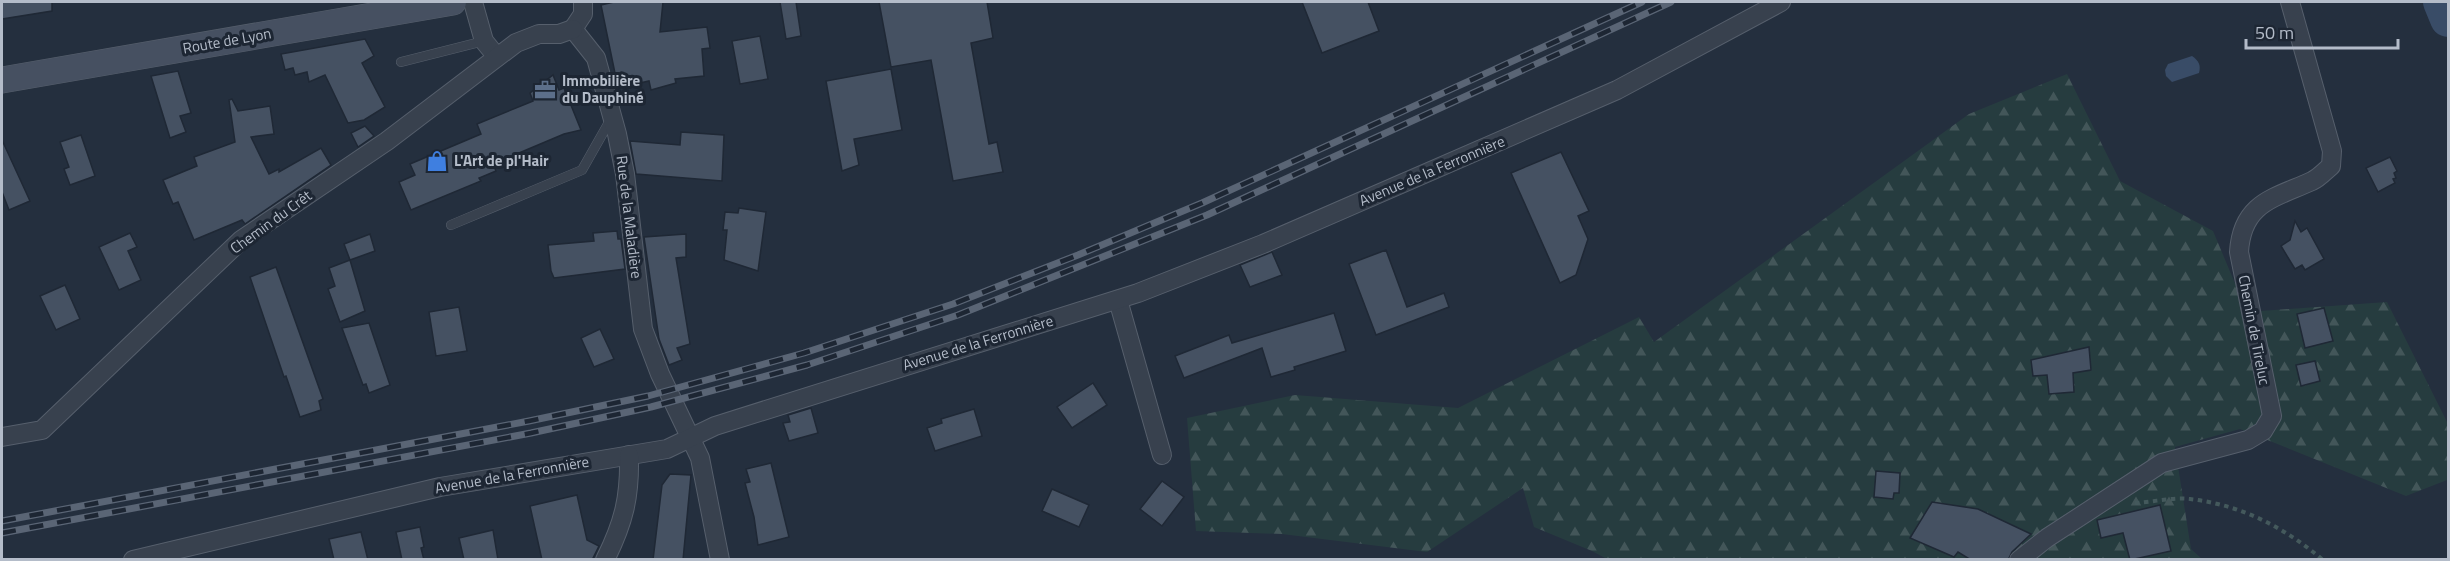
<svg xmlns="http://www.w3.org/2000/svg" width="2450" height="561" viewBox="0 0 2450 561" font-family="'Titillium Web',sans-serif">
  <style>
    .forest { fill: url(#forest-firs) }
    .water { fill: #394c67 }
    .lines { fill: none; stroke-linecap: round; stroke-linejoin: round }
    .river { stroke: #394c67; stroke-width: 36 }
    .building { fill: #455162; stroke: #1f2835; stroke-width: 1.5 }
    .service-casing { stroke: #565f6c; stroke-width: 10 }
    .minor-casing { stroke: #565f6c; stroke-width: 20 }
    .secondary-casing { stroke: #565f6c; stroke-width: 27 }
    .path { stroke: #44595c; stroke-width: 4; stroke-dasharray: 4.5 4.5; stroke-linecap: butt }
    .service { stroke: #38414e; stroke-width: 9 }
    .minor { stroke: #38414e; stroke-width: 18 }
    .secondary { stroke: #465061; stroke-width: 26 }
    .rail-casing { stroke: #5a6575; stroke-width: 7 }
    .rail { stroke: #1d2633; stroke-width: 4.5; stroke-dasharray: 14; stroke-linecap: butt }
    .labels { text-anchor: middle; stroke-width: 6; stroke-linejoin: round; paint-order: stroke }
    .street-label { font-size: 15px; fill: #b4bcc9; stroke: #1d2633 }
    .poi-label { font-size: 15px; font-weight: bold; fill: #b4bcc9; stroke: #1d2633; text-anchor: start }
  </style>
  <defs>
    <pattern id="forest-firs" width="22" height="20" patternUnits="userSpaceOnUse" patternTransform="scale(1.5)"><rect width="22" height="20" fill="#263c3f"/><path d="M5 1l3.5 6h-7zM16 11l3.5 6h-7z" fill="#435659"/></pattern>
  </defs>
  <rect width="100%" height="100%" fill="#242f3e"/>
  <polygon class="forest" points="2067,74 2120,181 2213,231 2247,312 2387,302 2448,424 2447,480 2406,496 2240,429 2175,447 2191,549 2202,559 1607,559 1592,551 1534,527 1523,488 1427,552 1282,534 1196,531 1187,418 1295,395 1458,408 1639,317 1654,342 1969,114"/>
  <path class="water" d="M2192 56C2199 61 2201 65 2199 73L2172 82 2166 76 2165 70 2168 64Z"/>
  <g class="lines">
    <polyline class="river" points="2441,2 2448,19"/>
  </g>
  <g class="building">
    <polygon points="2,2 52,2 52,11 2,19"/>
    <polygon points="614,2 663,2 660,32 707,27 710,48 702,49 704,76 675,79 676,83 651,90 649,81 618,88 601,5"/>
    <polygon points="780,2 796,2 801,36 786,39"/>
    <polygon points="879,2 987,2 993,38 971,43 989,144 997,142 1003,172 953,181 931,60 891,67"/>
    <polygon points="1302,2 1368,2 1379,31 1322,53"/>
    <polygon points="760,36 768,79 740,84 732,41"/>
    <polygon points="365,39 374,56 362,63 385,107 364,120 348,123 325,75 309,82 307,72 295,75 293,68 285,70 281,54"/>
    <polygon points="891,69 902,130 854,139 859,165 842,171 826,81"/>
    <polygon points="178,71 191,113 180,116 186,132 170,138 151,76"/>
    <polygon points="553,75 559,90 564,88 581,130 564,134 493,164 496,171 479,178 481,181 411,210 399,182 415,175 410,164 481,134 477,124 533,101 530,93"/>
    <polygon points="232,99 238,111 270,106 274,134 251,137 269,174 279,169 279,172 321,148 331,165 245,224 242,220 194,240 178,202 173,204 163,180 197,166 194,157 235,142 229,100"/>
    <polygon points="365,126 374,136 358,147 351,133"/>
    <polygon points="681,132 724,135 722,181 636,174 630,141 680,145"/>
    <polygon points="81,135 95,176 70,185 64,169 69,167 60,142"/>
    <polygon points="2,140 30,201 9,210 2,192"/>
    <polygon points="1561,152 1589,211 1578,216 1588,239 1576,275 1560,283 1511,173"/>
    <polygon points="2390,157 2397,171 2394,173 2396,178 2393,179 2395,183 2378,192 2366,168"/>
    <polygon points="739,208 766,212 758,271 724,260 727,230 723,230 725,212 738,213"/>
    <polygon points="2295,221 2301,232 2307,228 2324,259 2305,270 2302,265 2295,269 2281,246 2290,240"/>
    <polygon points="617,231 618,239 621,239 625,269 554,278 551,271 548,245 594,241 593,233"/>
    <polygon points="130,233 137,247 128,251 141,280 119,290 99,247"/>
    <polygon points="370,234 375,251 350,260 344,244"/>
    <polygon points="686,234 686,257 676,258 690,344 677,348 682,360 669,365 659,339 644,237"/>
    <polygon points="1386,250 1407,307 1444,293 1449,307 1376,335 1349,264"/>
    <polygon points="1272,252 1282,275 1250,287 1240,265"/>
    <polygon points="350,260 365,311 340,322 328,289 335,286 329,268"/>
    <polygon points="276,267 323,399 319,401 321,410 300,417 286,376 284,377 250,277"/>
    <polygon points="65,285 80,319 56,330 40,296"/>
    <polygon points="459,307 467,351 436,356 429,312"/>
    <polygon points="2324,308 2333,341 2305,348 2297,314"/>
    <polygon points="1334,313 1346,351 1294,367 1295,370 1271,377 1262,348 1184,378 1175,356 1229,335 1232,343"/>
    <polygon points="369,323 390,385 369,393 366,384 363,385 342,328"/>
    <polygon points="600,329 614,359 594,367 581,338"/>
    <polygon points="2089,347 2091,370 2073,373 2074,392 2049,394 2047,375 2033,376 2031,360"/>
    <polygon points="2315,361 2320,381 2301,386 2296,365"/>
    <polygon points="1093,383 1107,405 1072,428 1057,407"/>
    <polygon points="811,408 818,433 789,441 783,423 790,422 788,415"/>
    <polygon points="974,409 982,436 935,451 927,428 942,423 941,419"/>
    <polygon points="771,463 789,537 758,545 754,517 745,483 750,482 746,469"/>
    <polygon points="1876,471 1900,473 1899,493 1894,493 1893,499 1874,497"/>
    <polygon points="670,474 691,475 683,560 653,560 662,485"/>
    <polygon points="1162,481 1184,497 1162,526 1140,509"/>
    <polygon points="1052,489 1089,505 1079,527 1042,511"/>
    <polygon points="577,495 587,540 599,546 592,560 542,560 530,506"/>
    <polygon points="1932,502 1978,509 2031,534 2012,552 2008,560 1971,560 1958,552 1954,557 1910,538"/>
    <polygon points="2160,505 2171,551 2130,560 2123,533 2101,538 2097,520"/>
    <polygon points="420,527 424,547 421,548 424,560 402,560 396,532"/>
    <polygon points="493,530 498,560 464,560 459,538"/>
    <polygon points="361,532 368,560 334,560 329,539"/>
  </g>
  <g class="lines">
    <defs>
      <g id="service">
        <polyline points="401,62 484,41"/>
        <polyline points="451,225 582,170 612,117"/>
      </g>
      <g id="minor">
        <polyline points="473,2 484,41 497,57"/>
        <polyline points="573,29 596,58 617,134 625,174 643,329 660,374 700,458 720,560"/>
        <polyline points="573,29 583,14 583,2"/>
        <polyline points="1118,300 1162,455"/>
        <polyline points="2,437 42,430 241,240 387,141 516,43 539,34 559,34 573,29"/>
        <polyline points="133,560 440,487 667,449 715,426 1138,293 1263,244 1617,90 1781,2"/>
        <path d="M605 560C624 522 630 497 629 455"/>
        <path d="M2019 560 2047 538 2162 463 2248 440 2263 431 2272 416 2239 252C2242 202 2275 198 2312 181 2319 178 2325 171 2331 166L2332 151 2290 2"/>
      </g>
      <polyline id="secondary" points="2,80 453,2"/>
    </defs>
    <use href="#service" class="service-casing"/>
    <use href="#minor" class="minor-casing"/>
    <use href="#secondary" class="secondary-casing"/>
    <path class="path" d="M2135 503C2153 502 2173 497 2190 499 2241 505 2284 527 2323 560"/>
    <use href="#service" class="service"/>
    <use href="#minor" class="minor"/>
    <use href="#secondary" class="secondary"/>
    <defs>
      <g id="rail">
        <polyline points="2,521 529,421 648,396 804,353 953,304 1078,255 1202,203 1642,2"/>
        <polyline points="2,533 531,433 651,407 807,365 958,315 1207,215 1671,2"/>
      </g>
    </defs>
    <use href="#rail" class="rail-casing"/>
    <use href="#rail" class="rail"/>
  </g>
  <defs>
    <symbol id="office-bare" viewBox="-9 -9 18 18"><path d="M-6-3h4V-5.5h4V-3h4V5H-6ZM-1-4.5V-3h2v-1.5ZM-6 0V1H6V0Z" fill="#5c6f8a" stroke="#1d2633" stroke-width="2.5" paint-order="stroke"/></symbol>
    <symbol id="shop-bare" viewBox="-9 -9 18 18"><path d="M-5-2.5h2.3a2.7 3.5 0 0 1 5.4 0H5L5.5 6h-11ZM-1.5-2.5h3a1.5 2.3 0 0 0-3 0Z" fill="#3f7fe0" stroke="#1d2633" stroke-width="2.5" paint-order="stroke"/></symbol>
  </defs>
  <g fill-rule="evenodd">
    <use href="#office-bare" x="530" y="75" width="30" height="30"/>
    <use href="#shop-bare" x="422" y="146" width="30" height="30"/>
  </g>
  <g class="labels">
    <g class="street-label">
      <text transform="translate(227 41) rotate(-10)" y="5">Route de Lyon</text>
      <text transform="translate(1432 171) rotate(-23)" y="5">Avenue de la Ferronnière</text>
      <text transform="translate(629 217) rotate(83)" y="5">Rue de la Maladière</text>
      <text transform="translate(271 222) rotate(-36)" y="5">Chemin du Crêt</text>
      <text transform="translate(2254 330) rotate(79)" y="5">Chemin de Tireluc</text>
      <text transform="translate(978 343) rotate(-17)" y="5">Avenue de la Ferronnière</text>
      <text transform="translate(512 475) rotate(-10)" y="5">Avenue de la Ferronnière</text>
    </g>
    <g class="poi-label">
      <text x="562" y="86">Immobilière<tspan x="562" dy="17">du Dauphiné</tspan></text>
      <text x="454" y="166">L'Art de pl'Hair</text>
    </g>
  </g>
  <rect width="2450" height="561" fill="none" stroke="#b4bcc9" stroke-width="6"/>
  <path d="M2246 39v9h152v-9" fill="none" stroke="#b4bcc9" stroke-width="3"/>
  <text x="2255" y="39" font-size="18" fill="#b4bcc9" stroke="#1d2633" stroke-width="4.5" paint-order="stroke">50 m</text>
</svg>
